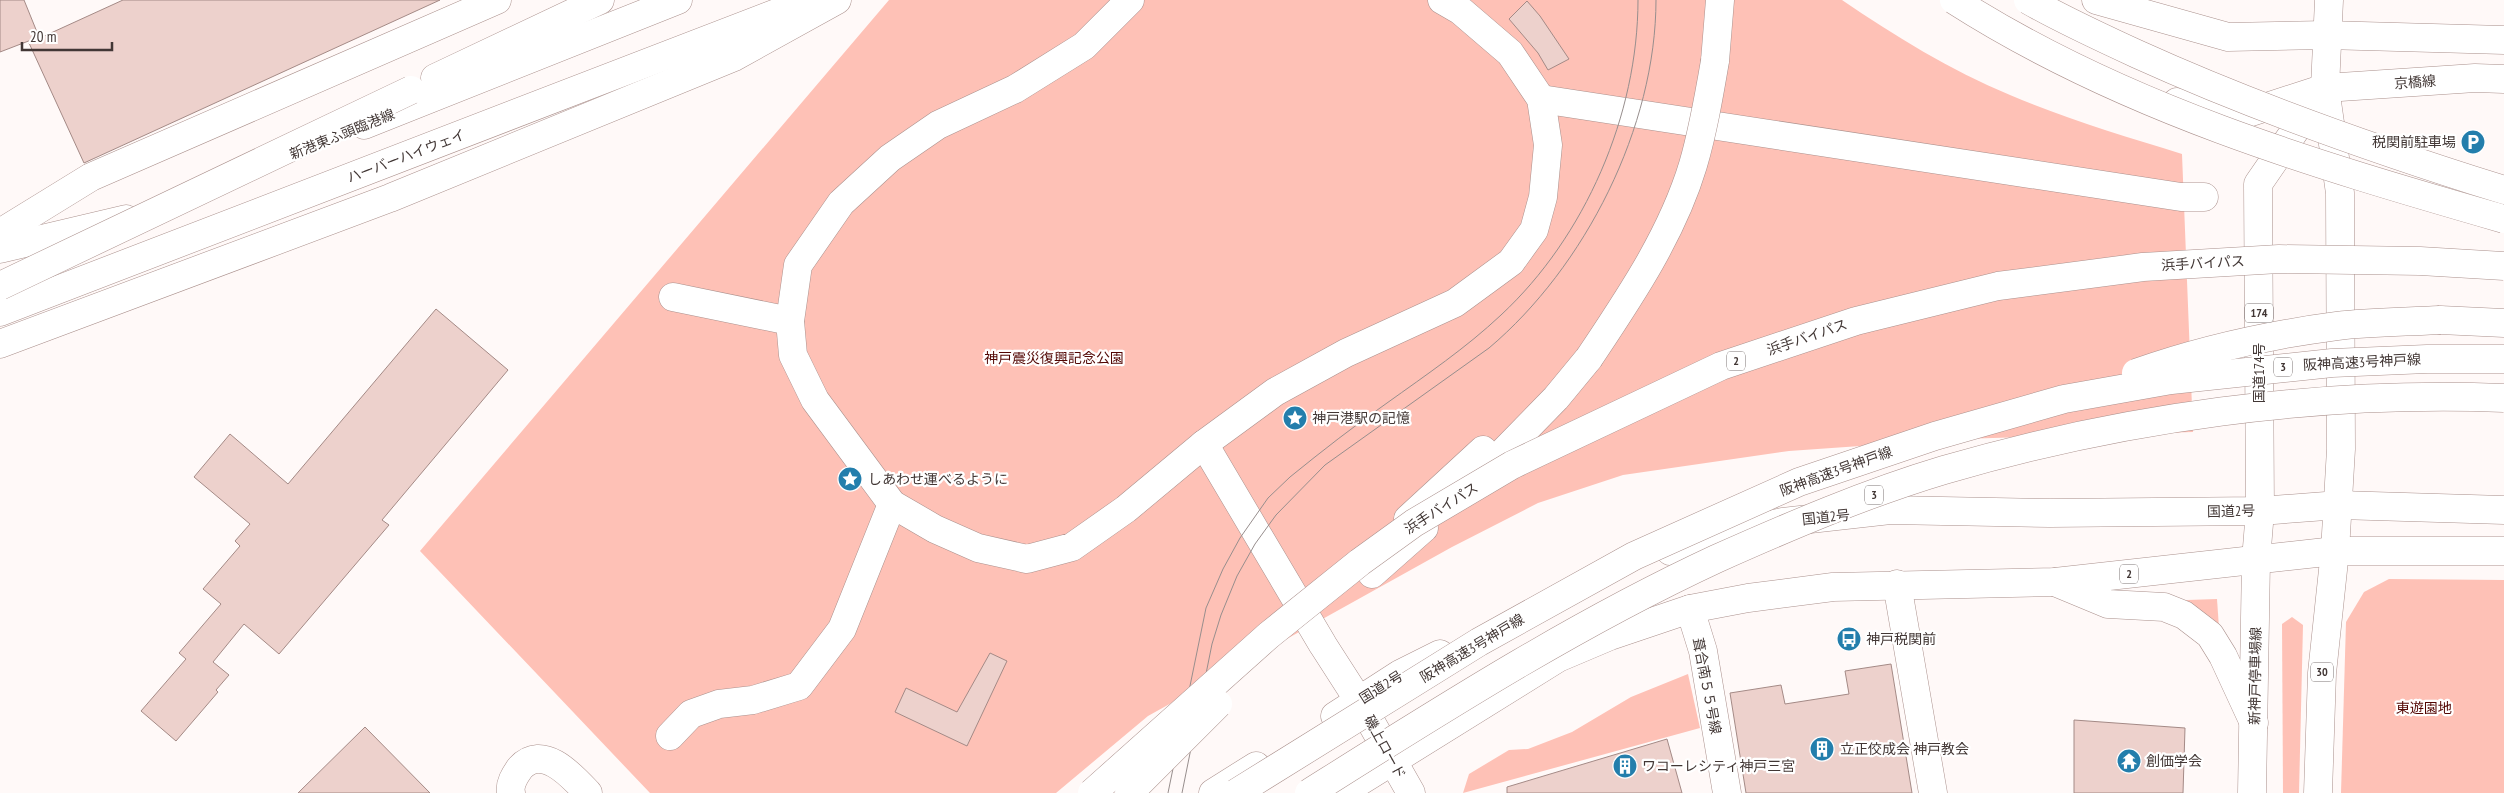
<svg xmlns="http://www.w3.org/2000/svg" width="2504" height="793" viewBox="0 0 2504 793" font-family="'PT Sans Narrow','Noto Sans JP',sans-serif">
  <style>
    .green { fill: #fec1b6 }
    .building { fill: #edd1cc; stroke: #a48a86 }
    .lines { fill: none; stroke-linecap: round; stroke-linejoin: round }
    .minor-casing { stroke: #ab918d; stroke-width: 29 }
    .major-casing { stroke: #ab918d; stroke-width: 29 }
    .highway-casing { stroke: #ab918d; stroke-width: 29 }
    .minor { stroke: #fff; stroke-width: 28 }
    .major { stroke: #fff; stroke-width: 28 }
    .highway { stroke: #fff; stroke-width: 28 }
    .tram { stroke: #978e8d; stroke-width: 1 }
    .minor-bridge-casing { stroke: #ab918d; stroke-width: 29; stroke-linecap: butt }
    .highway-bridge-casing { stroke: #ab918d; stroke-width: 29; stroke-linecap: butt }
    .minor-bridge { stroke: #fff; stroke-width: 28 }
    .highway-bridge { stroke: #fff; stroke-width: 28 }
    .labels { text-anchor: middle; stroke-width: 4.5; stroke-linejoin: round; paint-order: stroke }
    .shield { fill: #fff; stroke: #7b7372; stroke-width: 1 }
    .shield-label { font-size: 12px; font-weight: bold; fill: #423735 }
    .street-label { font-size: 14px; fill: #423735; stroke: #fff }
    .poi-label { font-size: 14px; fill: #423735; stroke: #fff; text-anchor: start }
    .park-label { font-size: 14px; fill: #520603; stroke: #fff }
  </style>
  <rect width="100%" height="100%" fill="#fff9f8"/>
  <g class="green">
    <path d="M889 0H1842C1895 36 1950 70 2010 95 2066 119 2124 136 2182 154L2193 432 1960 439 1789 451 1623 475 1538 503 1452 547 1148 716 1056 793H650L420 551Z"/>
    <polygon points="2389,579 2504,580 2504,793 2341,793 2346,622 2364,592"/>
    <polygon points="2217,599 2219,628 2184,605 2187,600"/>
    <polygon points="2292,617 2303,625 2299,793 2283,793 2282,624"/>
    <polygon points="1688,674 1700,728 1463,793 1469,774 1509,750 1528,749 1572,732 1631,697"/>
  </g>
  <g class="building">
    <polygon points="0,0 24,0 39,37 0,52"/>
    <polygon points="123,0 440,0 84,163 29,43"/>
    <polygon points="1527,1 1540,16 1569,59 1548,70 1538,53 1509,19"/>
    <polygon points="436,309 508,370 382,520 389,525 279,654 244,624 213,662 229,675 216,690 218,692 176,741 141,711 186,659 179,653 221,604 203,589 240,546 235,541 250,524 194,477 230,434 288,484"/>
    <polygon points="990,653 1007,661 967,746 895,712 906,688 957,712"/>
    <polygon points="1891,664 1912,793 1746,793 1730,693 1781,685 1785,704 1849,694 1845,671"/>
    <polygon points="2074,720 2185,728 2183,793 2074,793"/>
    <polygon points="365,727 430,793 298,793"/>
    <polygon points="1667,739 1682,793 1507,793 1507,787"/>
  </g>
  <g class="lines">
    <defs>
      <g id="minor">
        <polyline points="1130,0 1084,46 1015,89 938,125 890,158 841,203 798,265 790,321 793,355 815,400 892,504 935,529 978,548 1027,559 1072,547 1126,509 1204,444 1275,392 1346,353 1455,303 1511,262 1534,230 1543,197 1548,145 1541,99 1510,53 1461,11 1442,0"/>
        <polyline points="2096,0 2228,37 2326,35 2504,40"/>
        <polyline points="1715,61 1720,0"/>
        <polyline points="435,78 600,0"/>
        <polyline points="1541,99 2181,197 2204,197"/>
        <polyline points="2177,102 2196,109 2239,116 2325,88 2475,78 2504,79"/>
        <polyline points="364,125 678,0"/>
        <polyline points="0,233 91,177 497,0"/>
        <polyline points="0,249 126,219"/>
        <polyline points="673,297 790,321"/>
        <polyline points="0,312 805,2"/>
        <polyline points="0,344 390,198 734,57 837,0"/>
        <polyline points="1204,444 1323,645 1359,701 1411,793"/>
        <polyline points="1474,482 1556,398 1589,358"/>
        <polyline points="1408,519 1483,450"/>
        <polyline points="1372,574 1424,528"/>
        <polyline points="2055,582 2108,604 2164,607 2184,615 2210,635 2223,656 2254,723"/>
        <polyline points="1897,584 1933,793"/>
        <polyline points="1690,609 1703,651 1727,793"/>
        <polyline points="670,736 691,714 719,704 753,700 799,686 842,629 892,504"/>
        <path d="M511 793C509 784 515 775 520 768 543 743 572 776 588 793"/>
      </g>
      <g id="major">
        <polyline points="2252,793 2256,560"/>
        <polyline points="2318,793 2322,673 2335,551"/>
      </g>
      <g id="highway">
        <polyline points="2329,0 2325,88 2340,193 2341,449 2335,551"/>
        <polyline points="2440,320 2504,323"/>
        <polyline points="1670,551 1700,541 1783,522 1890,510 2050,513 2260,511 2339,505 2504,510"/>
        <polyline points="2256,560 2260,511 2258,184 2314,103"/>
        <polyline points="1335,716 1400,674 1440,654"/>
        <polyline points="1213,793 1256,766"/>
        <polyline points="1341,793 1558,658 1610,636 1690,609 1748,598 1833,587 2055,582 2335,551 2504,551"/>
      </g>
    </defs>
    <use href="#minor" class="minor-casing"/>
    <use href="#major" class="major-casing"/>
    <use href="#highway" class="highway-casing"/>
    <use href="#minor" class="minor"/>
    <use href="#major" class="major"/>
    <use href="#highway" class="highway"/>
    <g class="tram">
      <path d="M1168 793 1206 608 1223 569 1240 538 1268 498 1290 477C1322 451 1354 426 1387 403 1426 375 1466 348 1501 315 1585 237 1638 115 1638 0"/>
      <path d="M1182 793 1212 644 1221 615 1237 576 1255 544 1276 515 1325 465 1489 348C1585 267 1656 127 1656 0"/>
    </g>
    <defs>
      <g id="minor-bridge">
        <path d="M1954 0C2123 108 2313 164 2504 219"/>
        <path d="M2028 0C2063 20 2100 37 2137 54 2256 108 2379 151 2504 190"/>
        <polyline points="0,286 411,90"/>
        <path d="M1589 358C1629 298 1672 235 1693 165 1703 131 1709 96 1715 61"/>
      </g>
      <g id="highway-bridge">
        <path d="M2136 373C2201 350 2268 335 2337 326 2371 322 2406 322 2440 320"/>
        <polyline points="1092,793 1269,635 1360,562 1414,523 1512,465 1721,366 1856,321 1998,286 2143,267 2279,259 2420,261 2504,266"/>
        <polyline points="1129,793 1218,704"/>
        <polyline points="1236,793 1479,642 1634,556 1799,482 1935,436 2064,399 2171,380 2332,363 2427,359 2504,359"/>
        <path d="M1309 793C1441 710 1574 625 1716 559 1790 526 1867 493 1944 470 2125 417 2316 391 2504 398"/>
      </g>
    </defs>
    <use href="#minor-bridge" class="minor-bridge-casing"/>
    <use href="#highway-bridge" class="highway-bridge-casing"/>
    <use href="#minor-bridge" class="minor-bridge"/>
    <use href="#highway-bridge" class="highway-bridge"/>
  </g>
  <defs>
    <symbol id="parking-disc" viewBox="-11 -11 22 22"><circle r="9.5" fill="#237eac" stroke="#fff"/><path d="M-3.5-5.5H1a3.5 3.5 0 0 1 0 7H-1V5.5H-3.5ZM-1-3.4V-.6H.8a1.4 1.4 0 0 0 0-2.8Z" fill="#fff"/></symbol>
    <symbol id="sight-disc" viewBox="-11 -11 22 22"><circle r="9.5" fill="#237eac" stroke="#fff"/><path d="M0-6L1.8-2.2L6-1.7L2.9 1.2L3.7 5.4L0 3.3L-3.7 5.4L-2.9 1.2L-6-1.7L-1.8-2.2Z" fill="#fff"/></symbol>
    <symbol id="bus-disc" viewBox="-11 -11 22 22"><circle r="9.5" fill="#237eac" stroke="#fff"/><path d="M-5-6H5V4H4V6H2V4H-2V6H-4V4H-5ZM-3.5-4V0h7V-4ZM-3.5 1.2v1.5H-2V1.2ZM2 1.2v1.5H3.5V1.2Z" fill="#fff"/></symbol>
    <symbol id="building-disc" viewBox="-11 -11 22 22"><circle r="9.5" fill="#237eac" stroke="#fff"/><path d="M-4-6H4V6H1V3H-1V6H-4ZM-2.5-4.3h1.7v1.8h-1.7ZM.8-4.3h1.7v1.8H.8ZM-2.5-1h1.7V.8h-1.7ZM.8-1h1.7V.8H.8Z" fill="#fff"/></symbol>
    <symbol id="temple-disc" viewBox="-11 -11 22 22"><circle r="9.5" fill="#237eac" stroke="#fff"/><path d="M0-6L5-2H3V0L6.5 2.5H4V6H1.5V3h-3V6H-4V2.5H-6.5L-3 0V-2H-5Z" fill="#fff"/></symbol>
  </defs>
  <g fill-rule="evenodd">
    <use href="#parking-disc" x="2459" y="128" width="28" height="28"/>
    <use href="#sight-disc" x="1281" y="404" width="28" height="28"/>
    <use href="#sight-disc" x="836" y="465" width="28" height="28"/>
    <use href="#bus-disc" x="1835" y="625" width="28" height="28"/>
    <use href="#building-disc" x="1808" y="735" width="28" height="28"/>
    <use href="#temple-disc" x="2115" y="747" width="28" height="28"/>
    <use href="#building-disc" x="1611" y="752" width="28" height="28"/>
  </g>
  <g class="labels">
    <g class="shield">
      <rect x="2245" y="303.5" width="28" height="19" rx="4"/>
      <rect x="1727" y="351.5" width="18" height="19" rx="4"/>
      <rect x="2274" y="357.5" width="18" height="19" rx="4"/>
      <rect x="1865" y="485.5" width="18" height="19" rx="4"/>
      <rect x="2120" y="564.5" width="18" height="19" rx="4"/>
      <rect x="2311" y="662.5" width="22" height="19" rx="4"/>
    </g>
    <g class="shield-label">
      <text x="2259" y="317">174</text>
      <text x="1736" y="365">2</text>
      <text x="2283" y="371">3</text>
      <text x="1874" y="499">3</text>
      <text x="2129" y="578">2</text>
      <text x="2322" y="676">30</text>
    </g>
    <g class="street-label">
      <text transform="translate(2415 82) rotate(-4)" y="5">京橋線</text>
      <text transform="translate(342 134) rotate(-22)" y="5">新港東ふ頭臨港線</text>
      <text transform="translate(406 156) rotate(-21)" y="5">ハーバーハイウェイ</text>
      <text transform="translate(2203 263) rotate(-3)" y="5">浜手バイパス</text>
      <text transform="translate(1807 337) rotate(-19)" y="5">浜手バイパス</text>
      <text transform="translate(2362 362) rotate(-3)" y="5">阪神高速3号神戸線</text>
      <text transform="translate(2259 373) rotate(-90)" y="5">国道174号</text>
      <text transform="translate(1836 471) rotate(-20)" y="5">阪神高速3号神戸線</text>
      <text transform="translate(1441 508) rotate(-32)" y="5">浜手バイパス</text>
      <text transform="translate(2231 511) rotate(-1)" y="5">国道2号</text>
      <text transform="translate(1826 517) rotate(-6)" y="5">国道2号</text>
      <text transform="translate(1472 648) rotate(-31)" y="5">阪神高速3号神戸線</text>
      <text transform="translate(2255 676) rotate(-89)" y="5">新神戸停車場線</text>
      <text transform="translate(1707 686) rotate(79)" y="5">葺合南５５号線</text>
      <text transform="translate(1381 687) rotate(-32)" y="5">国道2号</text>
      <text transform="translate(1385 747) rotate(61)" y="5">磯上ロード</text>
    </g>
    <g class="poi-label">
      <text x="2456" y="147" text-anchor="end">税関前駐車場</text>
      <text x="1312" y="423">神戸港駅の記憶</text>
      <text x="868" y="484">しあわせ運べるように</text>
      <text x="1866" y="644">神戸税関前</text>
      <text x="1840" y="754">立正佼成会 神戸教会</text>
      <text x="2146" y="766">創価学会</text>
      <text x="1642" y="771">ワコーレシティ神戸三宮</text>
    </g>
    <g class="park-label">
      <text x="1054" y="363">神戸震災復興記念公園</text>
      <text x="2424" y="713">東遊園地</text>
    </g>
  </g>
  <path d="M22 42v8h90v-8" fill="none" stroke="#423735" stroke-width="2.5"/>
  <text x="30" y="42" font-size="15" fill="#423735" stroke="#ffffff" stroke-width="4" paint-order="stroke">20 m</text>
</svg>
